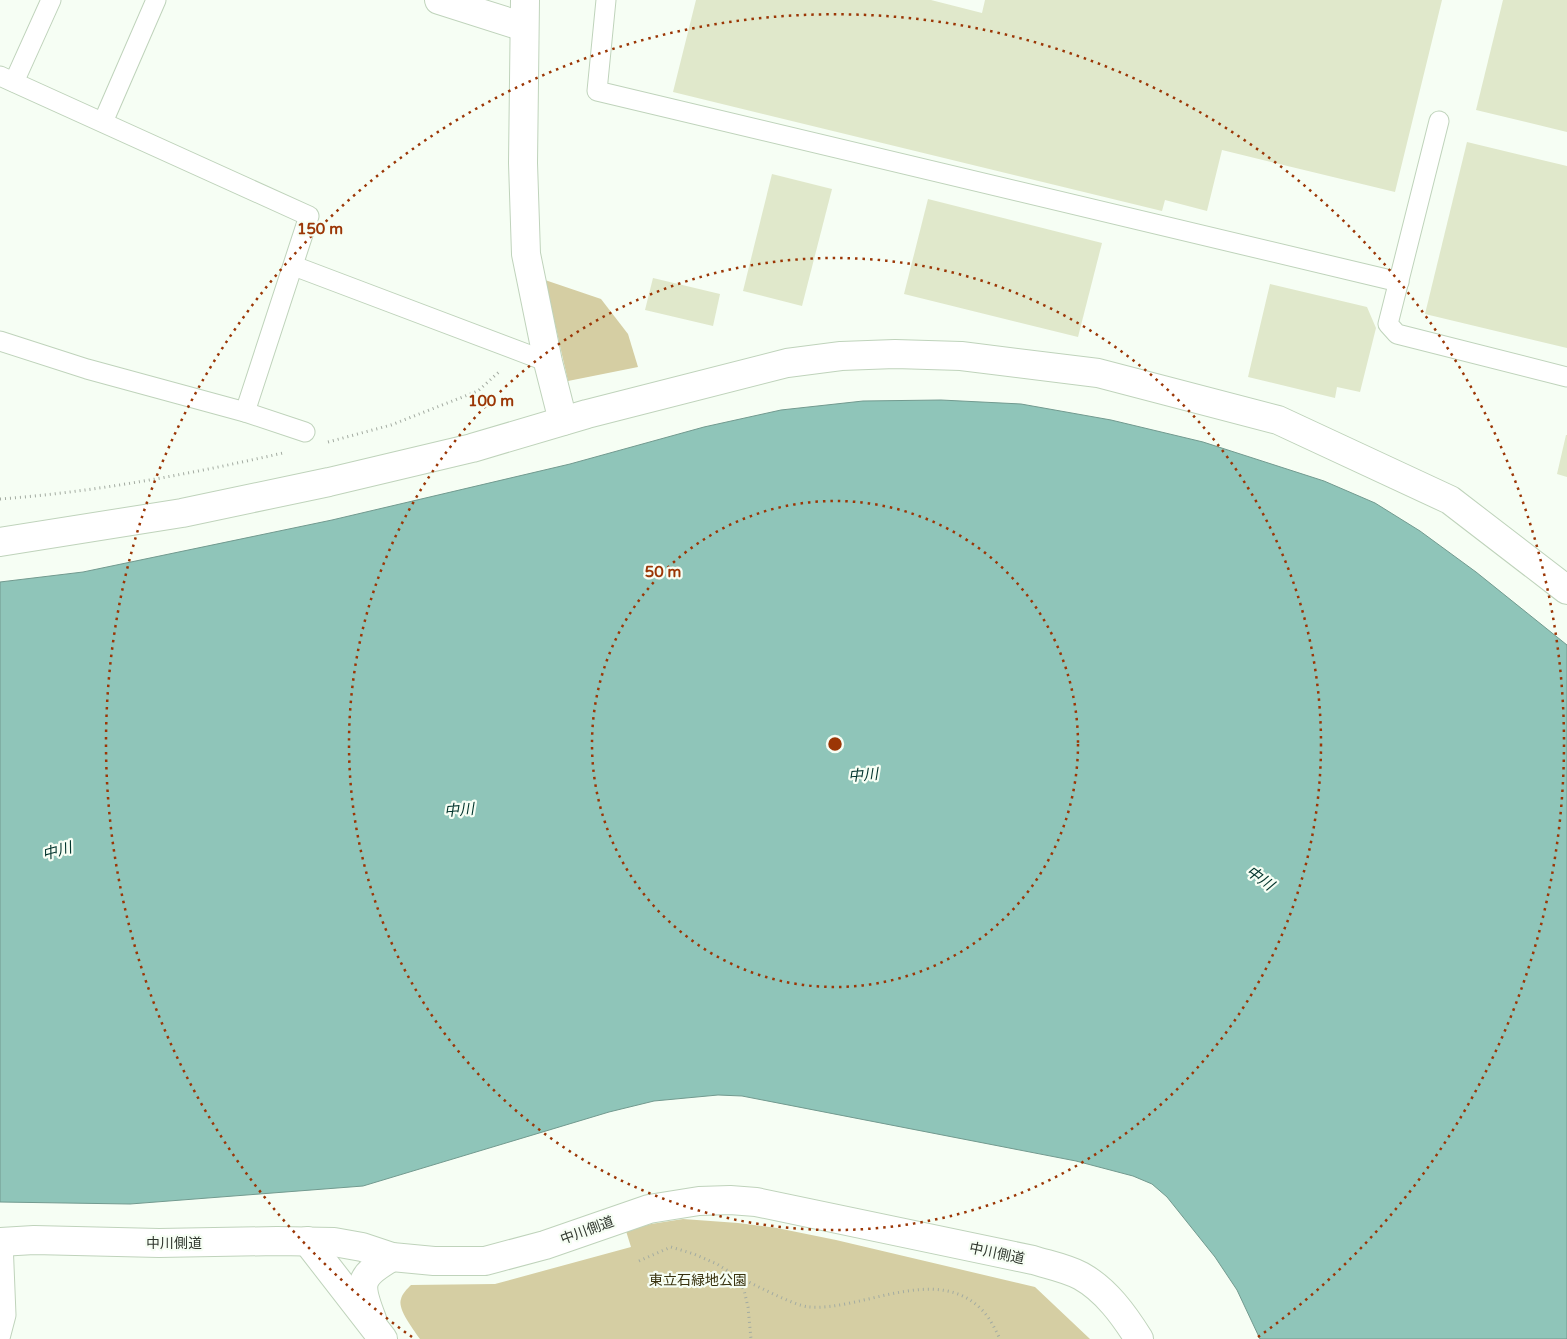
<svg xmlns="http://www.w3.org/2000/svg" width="1567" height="1339" viewBox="0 0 1567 1339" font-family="'Varela Round','Noto Sans JP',sans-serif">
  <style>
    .green { fill: #d5cea3 }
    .water { fill: #8fc5b9; stroke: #729a8f }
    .building { fill: #e0e8cb }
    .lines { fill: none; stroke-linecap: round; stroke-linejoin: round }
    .service-casing { stroke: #bfd3bb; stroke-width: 21 }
    .minor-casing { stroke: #bfd3bb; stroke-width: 30 }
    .path { stroke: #a3aba1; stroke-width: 3; stroke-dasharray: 1 4; stroke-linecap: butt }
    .service { stroke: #fff; stroke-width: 19 }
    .minor { stroke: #fff; stroke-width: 28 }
    .ring { fill: none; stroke: #9b3605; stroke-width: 2.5; stroke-dasharray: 2.5 5 }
    .labels { text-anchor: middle; stroke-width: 4.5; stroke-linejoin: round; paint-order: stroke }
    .street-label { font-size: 14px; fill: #30372e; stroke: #f6fef4 }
    .park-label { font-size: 14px; fill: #38320e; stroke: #f6fef4 }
    .water-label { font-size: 15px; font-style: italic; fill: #00342c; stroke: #f6fef4 }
    .centre { fill: #9b3605; stroke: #f6fef4; stroke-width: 2.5 }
    .ring-label { font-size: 15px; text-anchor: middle; font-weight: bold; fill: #9b3605; stroke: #f6fef4; stroke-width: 4.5; stroke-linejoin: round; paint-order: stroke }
  </style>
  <rect width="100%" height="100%" fill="#f6fef4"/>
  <g class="green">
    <polygon points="545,280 601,299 628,334 638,367 568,381"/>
    <path d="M683 1219 738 1223 777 1228 836 1240 1035 1287 1090 1339H420C414 1330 397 1309 401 1299 402 1294 407 1289 411 1285L495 1284 631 1247 626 1231 651 1224Z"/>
  </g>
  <polygon class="water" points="941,400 1021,404 1111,420 1203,442 1324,481 1375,503 1420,531 1476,572 1567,645 1567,1339 1260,1339 1237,1290 1215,1257 1167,1197 1152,1184 1133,1176 1076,1161 742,1096 718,1095 654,1101 609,1112 363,1186 130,1204 0,1202 0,582 83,572 332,520 570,464 704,427 781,410 863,401"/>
  <g class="building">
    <polygon points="696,0 931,0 982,13 985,0 1442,0 1395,192 1222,150 1207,211 1165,200 1162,211 673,92"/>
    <polygon points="1503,0 1567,0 1567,132 1476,110"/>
    <polygon points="1467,142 1567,166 1567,348 1425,314"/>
    <polygon points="772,174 832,189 802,306 743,291"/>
    <polygon points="928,199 1102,243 1078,337 904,294"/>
    <polygon points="653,278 720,294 713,326 645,310"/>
    <polygon points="1270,284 1367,307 1376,328 1360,392 1337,387 1335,398 1248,377"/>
    <polygon points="1566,435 1567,435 1567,477 1557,474"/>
  </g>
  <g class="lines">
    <defs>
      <g id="service">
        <polyline points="606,0 597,91 1399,282"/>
        <polyline points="0,76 309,216 245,412"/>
        <polyline points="14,82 51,0"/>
        <polyline points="1439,121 1388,324 1397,334 1567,377"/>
        <polyline points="103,122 156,0"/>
        <polyline points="294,266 548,362"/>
        <polyline points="0,341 87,369 245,412 305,432"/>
        <polyline points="0,1338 6,1315 3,1241"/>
      </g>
      <g id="minor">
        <polyline points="439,0 524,27"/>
        <polyline points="525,0 523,163 526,254 548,362 563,421"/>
        <polyline points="0,542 182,513 329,482 472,448 587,414 787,363 841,356 895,354 961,356 1098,373 1278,420 1450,500 1567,590"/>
        <polyline points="307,1241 383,1339"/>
        <path d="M0 1242 34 1240 159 1243 277 1241 334 1242 362 1247 392 1257 434 1261H485L545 1245 649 1209 699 1201 730 1200 756 1202 1033 1260C1049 1265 1066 1268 1081 1276 1106 1290 1124 1315 1139 1339"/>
        <path d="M372 1319C358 1283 358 1277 392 1257"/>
      </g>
    </defs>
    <use href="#service" class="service-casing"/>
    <use href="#minor" class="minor-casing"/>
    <g class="path">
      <polyline points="328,442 391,425 478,391 500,371"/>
      <path d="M0 499C95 492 190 474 283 453"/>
      <polyline points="639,1261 671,1247 694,1254 717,1264 736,1276 744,1290 748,1307 751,1339"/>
      <path d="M736 1276C752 1283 794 1306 809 1307 863 1311 937 1263 982 1310 990 1318 995 1329 1000 1339"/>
    </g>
    <use href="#service" class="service"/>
    <use href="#minor" class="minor"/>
  </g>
  <g class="ring">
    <circle cx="835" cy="744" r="243"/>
    <circle cx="835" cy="744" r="486"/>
    <path d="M412 1337A729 729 0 1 1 1258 1337"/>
  </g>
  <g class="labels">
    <g class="street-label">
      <text transform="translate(587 1230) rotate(-20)" y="5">中川側道</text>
      <text x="174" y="1248">中川側道</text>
      <text transform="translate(997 1253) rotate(12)" y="5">中川側道</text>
    </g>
    <g class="park-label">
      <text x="698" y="1285">東立石緑地公園</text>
    </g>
    <g class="water-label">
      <text transform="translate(863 775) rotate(-5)" y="5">中川</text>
      <text transform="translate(459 810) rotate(-5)" y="5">中川</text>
      <text transform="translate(57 851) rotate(-15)" y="5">中川</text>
      <text transform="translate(1260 878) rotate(36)" y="5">中川</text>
    </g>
  </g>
  <circle cx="835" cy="744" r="8" class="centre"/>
  <g class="ring-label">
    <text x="320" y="234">150 m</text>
    <text x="491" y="406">100 m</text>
    <text x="663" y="577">50 m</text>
  </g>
</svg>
